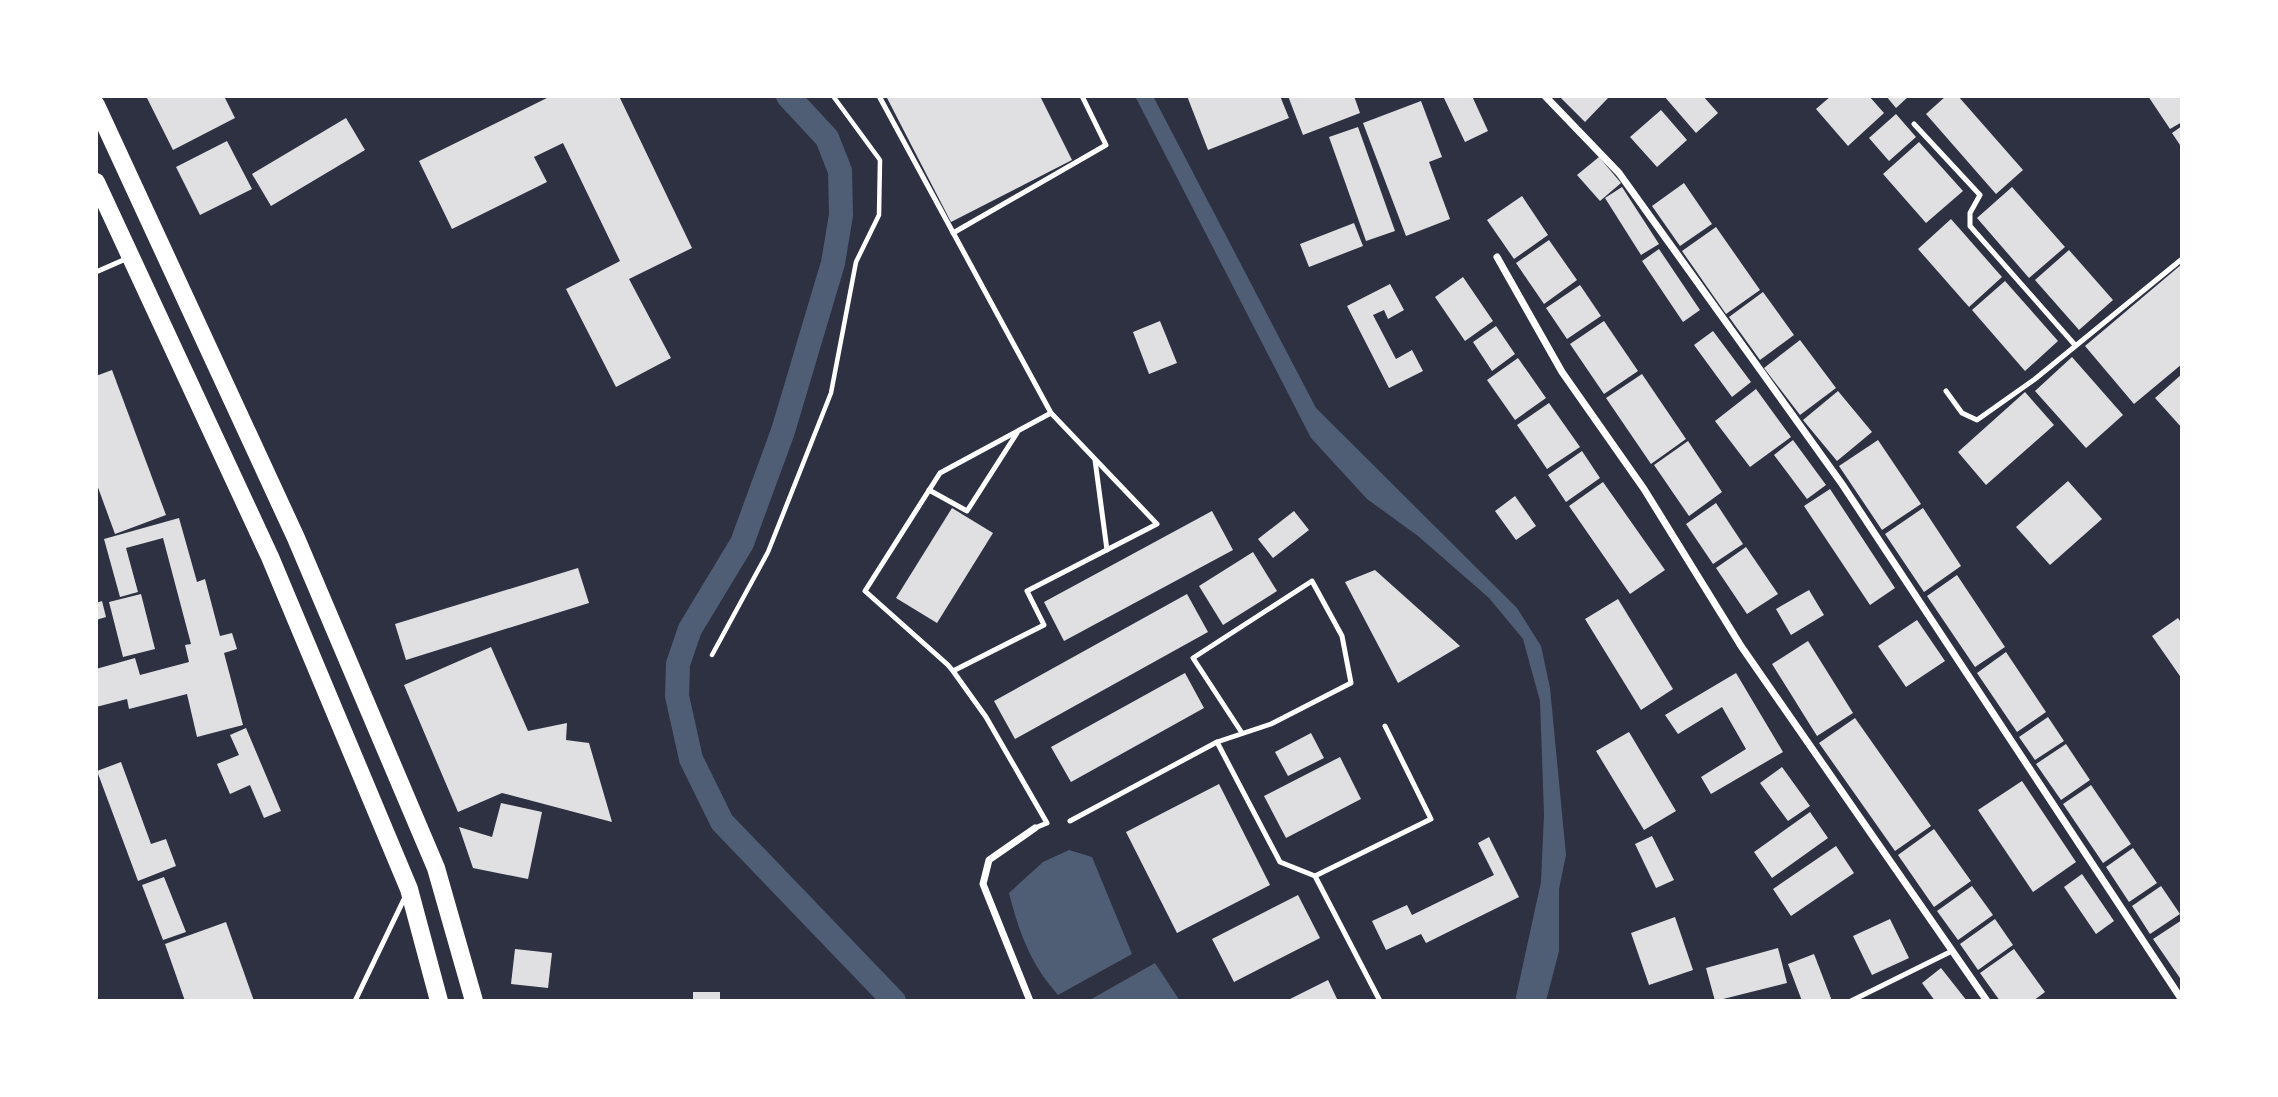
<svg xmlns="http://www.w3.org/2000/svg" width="2278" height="1097" viewBox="0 0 2278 1097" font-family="'Work Sans',sans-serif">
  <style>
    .water { fill: #4f5d75 }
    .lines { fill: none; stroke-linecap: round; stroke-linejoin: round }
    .canal { stroke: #4f5d75; stroke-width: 24 }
    .building { fill: #e0e0e3 }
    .path { stroke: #fff; stroke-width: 4.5 }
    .service { stroke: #fff; stroke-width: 5 }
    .minor { stroke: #fff; stroke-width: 7 }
    .primary { stroke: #fff; stroke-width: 18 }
  </style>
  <rect width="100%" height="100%" fill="#2d3142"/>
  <g class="water">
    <polygon points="1135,96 1153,96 1316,408 1517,608 1541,646 1550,688 1566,855 1559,889 1559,951 1546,1001 1515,1001 1541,882 1544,814 1540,701 1523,639 1489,598 1418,536 1367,499 1311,438"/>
    <path d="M1069 850 1092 857 1132 954 1058 995C1030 964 1019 932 1009 893L1043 862Z"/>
    <polygon points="1155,963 1180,1001 1088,1001"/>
  </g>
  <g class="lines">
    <polyline class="canal" points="788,96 827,138 840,171 841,215 833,263 783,431 742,543 690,629 678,664 677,696 691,759 722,822 894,1001"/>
  </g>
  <g class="building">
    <polygon points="146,96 224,96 235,118 173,150"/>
    <polygon points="551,96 619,96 692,248 629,279 671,358 616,387 566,289 620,261 563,143 534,157 547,182 452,229 419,161"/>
    <polygon points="886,96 1040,96 1072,160 951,222"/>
    <polygon points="1187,96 1280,96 1289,118 1208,150"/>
    <polygon points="1288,96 1354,96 1360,113 1303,135"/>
    <polygon points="1443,96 1472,96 1488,131 1465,142"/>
    <polygon points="1559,96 1610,96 1585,122"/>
    <polygon points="1664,96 1703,96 1718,113 1696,133"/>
    <polygon points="1831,96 1869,96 1884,113 1848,146 1816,109"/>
    <polygon points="1886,96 1909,96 1896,108"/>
    <polygon points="1946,96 1958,96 2023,170 1996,194 1926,114"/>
    <polygon points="2148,96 2182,96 2182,122 2170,129"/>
    <polygon points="1421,101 1442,157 1429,162 1450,219 1406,236 1363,123"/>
    <polygon points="1661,110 1687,140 1657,167 1630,137"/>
    <polygon points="1896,114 1916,137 1889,161 1869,138"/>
    <polygon points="346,118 365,150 271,206 252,174"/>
    <polygon points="2182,126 2182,148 2172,133"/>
    <polygon points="1358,127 1395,231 1366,241 1329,137"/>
    <polygon points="227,141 252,189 200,215 176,167"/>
    <polygon points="1919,142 1963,191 1926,223 1883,174"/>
    <polygon points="1599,157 1621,183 1600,201 1577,175"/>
    <polygon points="1684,183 1712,224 1680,246 1652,206"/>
    <polygon points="1622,187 1659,244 1641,255 1605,198"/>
    <polygon points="2012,187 2065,247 2029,278 1977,218"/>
    <polygon points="1522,196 1548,235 1514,259 1487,220"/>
    <polygon points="1951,219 2002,277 1969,307 1918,249"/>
    <polygon points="1354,223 1363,246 1309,267 1300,244"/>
    <polygon points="1716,227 1760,290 1726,314 1682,251"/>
    <polygon points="1549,240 1577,280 1544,304 1516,263"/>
    <polygon points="1659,249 1700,310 1683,322 1642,261"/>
    <polygon points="2069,250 2113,300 2079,330 2035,280"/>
    <polygon points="2182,264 2182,364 2134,404 2085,346"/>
    <polygon points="1463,277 1493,321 1465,341 1435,297"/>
    <polygon points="2005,281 2058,341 2025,371 1972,310"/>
    <polygon points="1390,284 1404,310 1388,319 1384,310 1373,315 1396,359 1412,350 1423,371 1389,388 1347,306"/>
    <polygon points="1580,285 1601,316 1567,339 1546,308"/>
    <polygon points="1763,292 1794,335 1760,360 1729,317"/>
    <polygon points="1160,321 1177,363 1149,374 1133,332"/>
    <polygon points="1604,321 1638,371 1604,394 1570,344"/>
    <polygon points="1496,326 1515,354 1492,371 1473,342"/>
    <polygon points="1713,331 1751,382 1732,397 1694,345"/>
    <polygon points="1800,340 1836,388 1800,415 1764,368"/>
    <polygon points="2072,357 2123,415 2086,448 2035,391"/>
    <polygon points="1518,358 1546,398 1515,420 1487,380"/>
    <polygon points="112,370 166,515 115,534 96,482 96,376"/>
    <polygon points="1642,374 1686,439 1651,464 1606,398"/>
    <polygon points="2182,374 2182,428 2155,398"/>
    <polygon points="1756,389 1791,437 1750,467 1715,421"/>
    <polygon points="1838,391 1872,432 1837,461 1803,420"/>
    <polygon points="2025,392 2054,425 1986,485 1958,452"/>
    <polygon points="1549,403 1580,447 1547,469 1517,425"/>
    <polygon points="1793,440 1826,485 1807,499 1774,455"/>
    <polygon points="1878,440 1921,504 1882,530 1839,466"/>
    <polygon points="1688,441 1722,492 1689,516 1654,465"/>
    <polygon points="1582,451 1600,478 1566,502 1548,475"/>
    <polygon points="2068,481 2102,519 2050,565 2016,527"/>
    <polygon points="1603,482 1665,570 1630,594 1569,506"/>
    <polygon points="1830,489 1895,588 1870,605 1804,506"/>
    <polygon points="1515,496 1536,526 1516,540 1495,511"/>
    <polygon points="1716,503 1743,544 1713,564 1686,524"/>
    <polygon points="952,508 993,533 937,623 896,598"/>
    <polygon points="1923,508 1961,566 1924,592 1885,534"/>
    <polygon points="1212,511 1233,550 1064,641 1044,602"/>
    <polygon points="1294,511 1309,530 1273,558 1258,539"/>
    <polygon points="179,518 197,582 205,579 220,636 232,633 237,649 224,653 243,725 197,737 187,694 129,709 127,699 96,707 96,669 135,658 140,675 189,662 185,645 191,644 163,538 126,548 138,592 120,597 104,539"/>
    <polygon points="1746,547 1778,594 1747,614 1716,568"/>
    <polygon points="1253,552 1277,591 1223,625 1199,586"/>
    <polygon points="578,568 589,603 406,660 395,624"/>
    <polygon points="1375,570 1460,646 1398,683 1345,582"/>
    <polygon points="1957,575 2005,647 1975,667 1927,596"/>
    <polygon points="1809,590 1824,615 1791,635 1776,609"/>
    <polygon points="141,594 155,649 123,657 109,602"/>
    <polygon points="1187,594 1208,632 1015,739 994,701"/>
    <polygon points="1618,599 1673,689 1641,710 1585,619"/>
    <polygon points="102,601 106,617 96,620 96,603"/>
    <polygon points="2178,618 2182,624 2182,679 2152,636"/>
    <polygon points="1917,620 1945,661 1906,687 1878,646"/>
    <polygon points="1808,641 1853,713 1817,736 1772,664"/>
    <polygon points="491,647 528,731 567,723 566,740 589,743 612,822 502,793 458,812 404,685"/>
    <polygon points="2006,652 2046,712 2017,732 1977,673"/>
    <polygon points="1185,673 1204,708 1071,782 1051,747"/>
    <polygon points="1736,673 1783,752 1711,794 1701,777 1746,749 1722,707 1678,734 1665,715"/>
    <polygon points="2048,717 2064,741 2035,760 2019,737"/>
    <polygon points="1855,718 1931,826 1895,851 1819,743"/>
    <polygon points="246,728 281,811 264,818 250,785 230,794 217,764 239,755 230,735"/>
    <polygon points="1629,732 1676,811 1644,830 1596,751"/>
    <polygon points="1311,733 1324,758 1288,776 1275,752"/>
    <polygon points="2066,744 2090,780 2061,800 2036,764"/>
    <polygon points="1340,757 1361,799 1286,838 1264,796"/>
    <polygon points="121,762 151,844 166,839 176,866 138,881 97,771"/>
    <polygon points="1782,767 1810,806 1788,821 1760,783"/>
    <polygon points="2022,781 2076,862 2033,892 1978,810"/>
    <polygon points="1219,784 1270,885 1177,933 1126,832"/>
    <polygon points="2091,785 2131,844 2103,863 2063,804"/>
    <polygon points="501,803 542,812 528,879 473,868 459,827 492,837"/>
    <polygon points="1810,812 1828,838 1772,878 1754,852"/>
    <polygon points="1934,829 1971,881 1934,907 1898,855"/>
    <polygon points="1652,836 1674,880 1656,888 1635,844"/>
    <polygon points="1489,837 1519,897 1426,943 1421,934 1386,950 1372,921 1407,905 1412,915 1494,875 1478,843"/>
    <polygon points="1836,846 1854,873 1791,916 1773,889"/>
    <polygon points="2133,848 2157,883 2129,902 2106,867"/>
    <polygon points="2082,874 2114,921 2096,934 2064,887"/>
    <polygon points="164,877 186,932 163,940 142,885"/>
    <polygon points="1972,886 1993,915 1958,940 1937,911"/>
    <polygon points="2161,886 2180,914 2150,934 2132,906"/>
    <polygon points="1298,895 1320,938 1234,982 1212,939"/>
    <polygon points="1675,917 1693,970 1649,985 1631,933"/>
    <polygon points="1890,919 1909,958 1872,975 1853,936"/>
    <polygon points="1995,919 2013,945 1978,970 1960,944"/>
    <polygon points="2182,920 2182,981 2153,939"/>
    <polygon points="226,922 254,1001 185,1001 165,944"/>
    <polygon points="1778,948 1787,983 1715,1001 1706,968"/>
    <polygon points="515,949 552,953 548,988 511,984"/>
    <polygon points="2014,949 2045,992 2033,1001 2000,1001 1980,973"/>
    <polygon points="1814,954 1832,1001 1802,1001 1788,964"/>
    <polygon points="1941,968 1967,1001 1935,1001 1922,983"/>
    <polygon points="1328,980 1338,1001 1286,1001"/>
    <rect x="693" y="992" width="27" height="9"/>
  </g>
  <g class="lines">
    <polyline class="path" points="712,655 768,552 831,393 856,262 879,215 880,160 833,96"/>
    <g class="service">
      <polyline points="879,96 1051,413"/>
      <polyline points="1914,124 1980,195 1970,213 1970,226 2075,345"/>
      <polyline points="953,233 1106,145 1082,96"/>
      <polyline points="96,272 128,258"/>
      <polyline points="1946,391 1962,413 1977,420 2035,379 2182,259"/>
      <polyline points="1095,460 1107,550"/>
      <polyline points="929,490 967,511 1017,433"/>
      <polyline points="953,671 1044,625 1027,591 1157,524 1051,413 940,473 865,591 948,665 953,671 986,717 1047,823 1035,828"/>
      <polyline points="1217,742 1271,724 1351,683 1342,636 1312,581 1193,658 1242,733"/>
      <polyline points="1070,821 1217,742 1280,862 1315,876"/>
      <polyline points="355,1001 406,895"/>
      <polyline points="1380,1001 1315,876 1431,819 1385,726"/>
      <polyline points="1851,1001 1952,951"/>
    </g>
    <g class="minor">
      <polyline points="1545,96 1619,173 1842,484 2182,1000"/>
      <polyline points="1497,257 1562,372 1644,489 1741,646 1987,1001"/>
      <polyline points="1030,1001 983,884 989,860 1035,828"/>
    </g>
    <g class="primary">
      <polyline points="96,105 296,538 436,868 474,1001"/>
      <polyline points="96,182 270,557 409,889 439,1001"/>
    </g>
  </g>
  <rect width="2278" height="1097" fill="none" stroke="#ffffff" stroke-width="196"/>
</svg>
